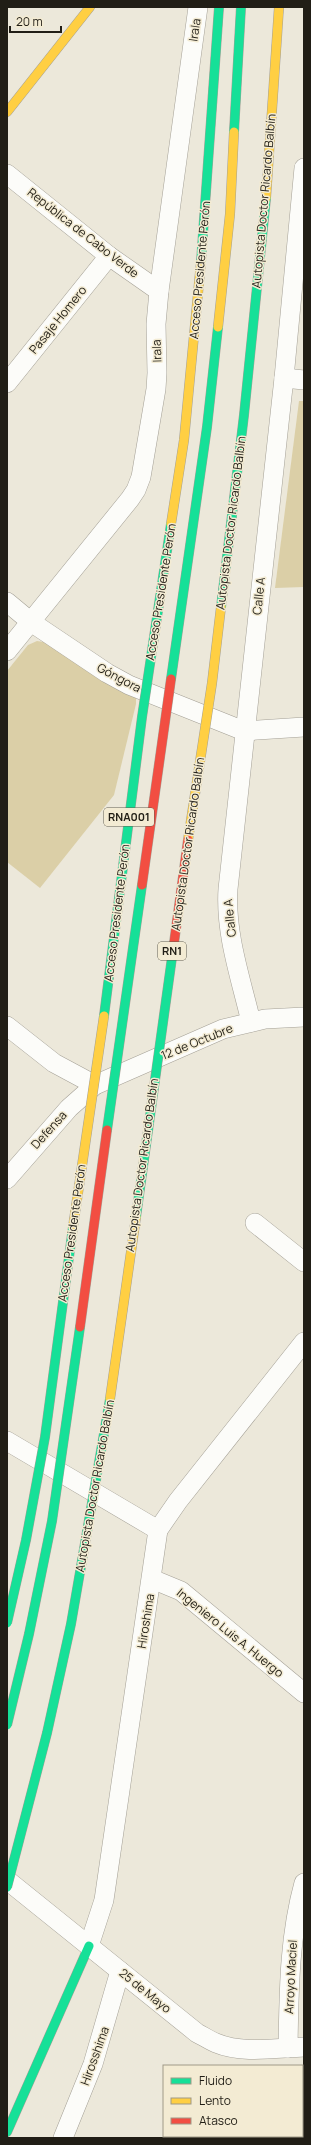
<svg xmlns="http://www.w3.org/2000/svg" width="311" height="2145" viewBox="0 0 311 2145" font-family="Manrope,sans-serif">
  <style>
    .green { fill: #dbcfa7 }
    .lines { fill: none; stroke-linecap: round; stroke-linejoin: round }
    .street-casing { stroke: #a4a096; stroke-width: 20 }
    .fast-casing { stroke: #a4a096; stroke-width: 10 }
    .slow-casing { stroke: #a4a096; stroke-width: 10 }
    .street { stroke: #fcfcf9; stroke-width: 19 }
    .fast { stroke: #16e098; stroke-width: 9 }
    .slow { stroke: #ffcf43; stroke-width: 9 }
    .fast-bridge-casing { stroke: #a4a096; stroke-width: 10; stroke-linecap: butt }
    .slow-bridge-casing { stroke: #a4a096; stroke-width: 10; stroke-linecap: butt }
    .jam-bridge-casing { stroke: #a4a096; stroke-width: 10; stroke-linecap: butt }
    .fast-bridge { stroke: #16e098; stroke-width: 9 }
    .slow-bridge { stroke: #ffcf43; stroke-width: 9 }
    .jam-bridge { stroke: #f24e42; stroke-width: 9 }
    .labels { text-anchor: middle; stroke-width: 3; stroke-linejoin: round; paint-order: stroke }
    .shield { fill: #f3ebd3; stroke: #605c4f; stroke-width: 1 }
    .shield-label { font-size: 11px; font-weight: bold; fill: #211e16 }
    .street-label { font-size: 12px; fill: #211e16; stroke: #f3ebd3 }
  </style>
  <rect width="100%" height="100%" fill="#ece8da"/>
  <g class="green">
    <polygon points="299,401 304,401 304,587 275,588"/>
    <polygon points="37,641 50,643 136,697 136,704 114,795 40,888 7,862 7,671 28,645"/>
  </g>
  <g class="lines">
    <defs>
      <g id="street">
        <polyline points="7,174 109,256 159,291"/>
        <polyline points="284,378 304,380"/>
        <polyline points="7,383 109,256"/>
        <polyline points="7,602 31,622 107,673 129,685 244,731 304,727"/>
        <polyline points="7,651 130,499 136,490 141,477 156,389 157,373 156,324 159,291 198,7"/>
        <path d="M251 1022C241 979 225 934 228 889L284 378 304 168"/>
        <polyline points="7,1026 54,1063 95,1085"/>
        <polyline points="7,1179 69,1108 95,1085 223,1029 265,1019 304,1017"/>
        <polyline points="255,1223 304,1262"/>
        <polyline points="7,1441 158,1530"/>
        <polyline points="152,1579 181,1591 304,1693"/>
        <path d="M7 1880 197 2033C203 2036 209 2040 216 2043 242 2054 276 2048 304 2047"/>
        <polyline points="89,1946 104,1900 158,1530 178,1501 304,1342"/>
        <path d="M288 2048C289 1992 289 1937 304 1883"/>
        <polyline points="63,2138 93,2064 120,1971"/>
      </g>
      <polyline id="fast" points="7,2132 89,1946"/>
      <polyline id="slow" points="7,112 90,7"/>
    </defs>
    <use href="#street" class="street-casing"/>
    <use href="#fast" class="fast-casing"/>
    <use href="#slow" class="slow-casing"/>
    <use href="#street" class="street"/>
    <use href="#fast" class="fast"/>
    <use href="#slow" class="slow"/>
    <defs>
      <g id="fast-bridge">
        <polyline points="234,132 241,7"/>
        <polyline points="201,262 219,7"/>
        <polyline points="221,607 244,415 266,198"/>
        <polyline points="171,679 207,427 218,327"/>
        <polyline points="104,1016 142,717 171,524"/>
        <polyline points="107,1130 142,885"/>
        <polyline points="136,1217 174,943"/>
        <polyline points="7,1623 26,1540 45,1437 73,1227"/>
        <polyline points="7,1725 29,1634 52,1521 80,1327"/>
        <polyline points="7,1887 47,1733 71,1624 110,1399"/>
      </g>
      <g id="slow-bridge">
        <polyline points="266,198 279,7"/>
        <polyline points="218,327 230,214 234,132"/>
        <polyline points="171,524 184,440 201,262"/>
        <polyline points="188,840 212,683 221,607"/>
        <polyline points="73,1227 104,1016"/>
        <polyline points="110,1399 136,1217"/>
      </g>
      <g id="jam-bridge">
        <polyline points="142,885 171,679"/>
        <polyline points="174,943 188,840"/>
        <polyline points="80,1327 107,1130"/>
      </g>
    </defs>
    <use href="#fast-bridge" class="fast-bridge-casing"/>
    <use href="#slow-bridge" class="slow-bridge-casing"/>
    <use href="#jam-bridge" class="jam-bridge-casing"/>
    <use href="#fast-bridge" class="fast-bridge"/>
    <use href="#slow-bridge" class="slow-bridge"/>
    <use href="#jam-bridge" class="jam-bridge"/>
  </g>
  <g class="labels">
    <g class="shield">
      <rect x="104" y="808" width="50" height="18" rx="3"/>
      <rect x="158" y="942" width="28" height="18" rx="3"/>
    </g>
    <g class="shield-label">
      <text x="129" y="821">RNA001</text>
      <text x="172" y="955">RN1</text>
    </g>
    <g class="street-label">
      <text transform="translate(195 30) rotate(-82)" y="4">Irala</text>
      <text transform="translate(264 201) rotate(-85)" y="4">Autopista Doctor Ricardo Balbín</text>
      <text transform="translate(83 233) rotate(38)" y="4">República de Cabo Verde</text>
      <text transform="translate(200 270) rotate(-85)" y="4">Acceso Presidente Perón</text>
      <text transform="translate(58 320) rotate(-51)" y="4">Pasaje Homero</text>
      <text transform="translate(157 351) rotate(-92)" y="4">Irala</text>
      <text transform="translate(231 523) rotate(-83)" y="4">Autopista Doctor Ricardo Balbín</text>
      <text transform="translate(161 592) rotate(-81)" y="4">Acceso Presidente Perón</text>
      <text transform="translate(259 596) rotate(-84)" y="4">Calle A</text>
      <text transform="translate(119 678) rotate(28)" y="4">Góngora</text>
      <text transform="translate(188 844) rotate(-82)" y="4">Autopista Doctor Ricardo Balbín</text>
      <text transform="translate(117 913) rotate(-83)" y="4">Acceso Presidente Perón</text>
      <text transform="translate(230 918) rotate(-96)" y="4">Calle A</text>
      <text transform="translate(197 1042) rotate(-22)" y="4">12 de Octubre</text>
      <text transform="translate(49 1130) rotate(-48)" y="4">Defensa</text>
      <text transform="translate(142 1165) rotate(-82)" y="4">Autopista Doctor Ricardo Balbín</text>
      <text transform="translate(72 1233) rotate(-82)" y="4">Acceso Presidente Perón</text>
      <text transform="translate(95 1486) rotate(-80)" y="4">Autopista Doctor Ricardo Balbín</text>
      <text transform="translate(146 1621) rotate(-81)" y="4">Hiroshima</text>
      <text transform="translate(230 1633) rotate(39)" y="4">Ingeniero Luis A. Huergo</text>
      <text transform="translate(291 1977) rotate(-87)" y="4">Arroyo Maciel</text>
      <text transform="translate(145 1991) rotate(39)" y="4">25 de Mayo</text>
      <text transform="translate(95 2056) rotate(-70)" y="4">Hirosshima</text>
    </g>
  </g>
  <rect width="311" height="2145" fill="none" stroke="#211e16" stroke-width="16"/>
  <rect x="163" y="2065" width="140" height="72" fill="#f3ebd3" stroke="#9f9987"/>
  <rect x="171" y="2078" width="20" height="6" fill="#16e098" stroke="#9f9987"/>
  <text x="199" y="2085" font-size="12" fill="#211e16">Fluido</text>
  <rect x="171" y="2098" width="20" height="6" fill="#ffcf43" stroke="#9f9987"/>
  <text x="199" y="2105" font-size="12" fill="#211e16">Lento</text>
  <rect x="171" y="2118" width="20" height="6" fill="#f24e42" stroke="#9f9987"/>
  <text x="199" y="2125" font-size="12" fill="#211e16">Atasco</text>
  <path d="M10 26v6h51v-6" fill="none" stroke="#211e16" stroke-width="2"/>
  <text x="16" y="26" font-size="12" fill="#211e16" stroke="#f3ebd3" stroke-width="3" paint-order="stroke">20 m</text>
</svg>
